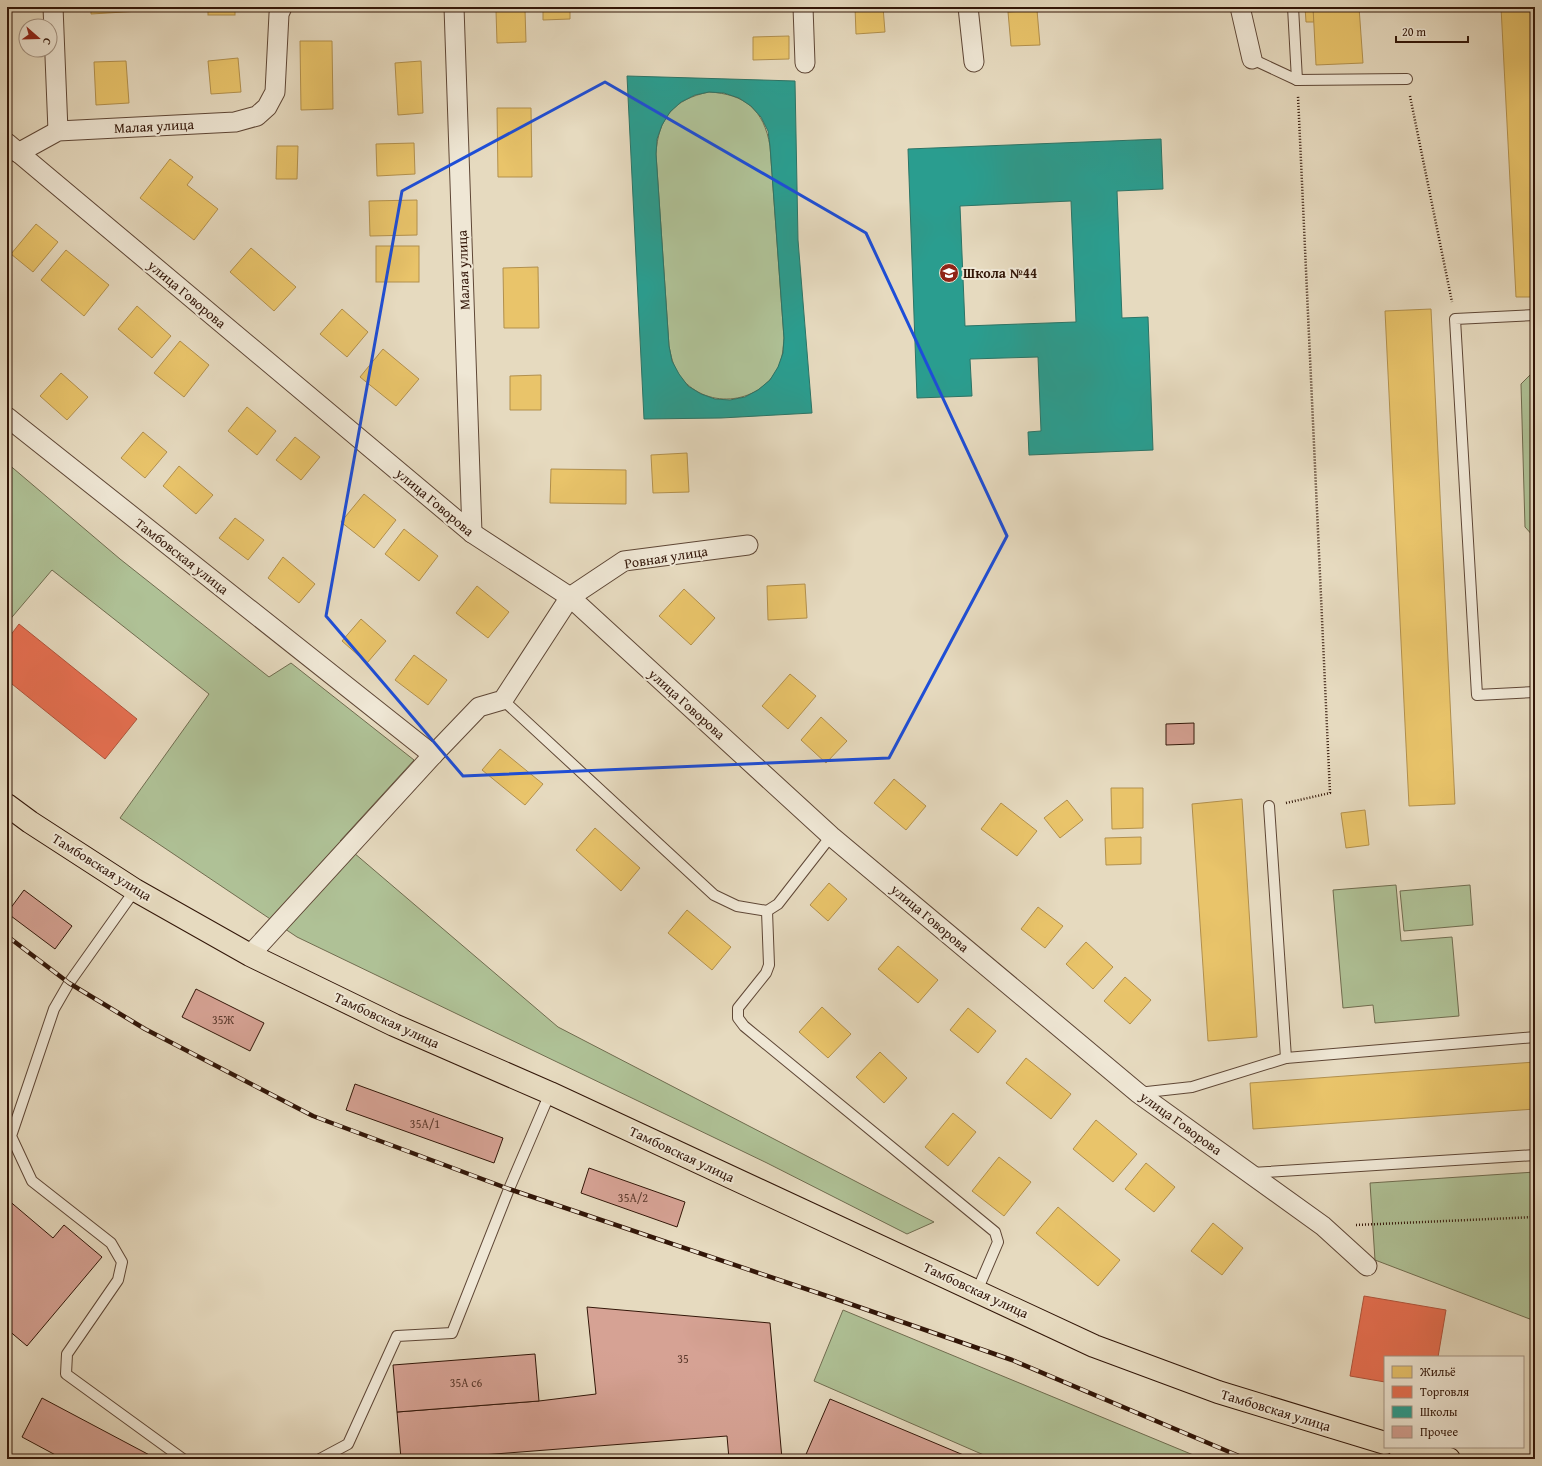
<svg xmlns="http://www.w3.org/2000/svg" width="1542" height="1466" viewBox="0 0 1542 1466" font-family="'Gentium Book Plus',serif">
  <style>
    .green { fill: #afc196; stroke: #706c4f }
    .homes { fill: #e9c46a; stroke: #b2904d }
    .shops { fill: #e76f51; stroke: #b1543b }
    .schools { fill: #2a9d8f; stroke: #2c7466; fill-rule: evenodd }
    .building { fill: #d6a294; stroke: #321608 }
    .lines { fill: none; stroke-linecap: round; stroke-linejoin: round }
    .service-casing { stroke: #5f4736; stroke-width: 12 }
    .minor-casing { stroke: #5f4736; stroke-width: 21 }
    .primary-casing { stroke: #321608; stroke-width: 24 }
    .path { stroke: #321608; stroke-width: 2.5; stroke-dasharray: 1 2; stroke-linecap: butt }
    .service { stroke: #efe7d5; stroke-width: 10 }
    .minor { stroke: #efe7d5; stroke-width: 19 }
    .primary { stroke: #e6dabf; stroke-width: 22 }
    .rail-casing { stroke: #321608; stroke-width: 4.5 }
    .rail { stroke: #efe7d5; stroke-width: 3; stroke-dasharray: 9; stroke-linecap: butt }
    .marked { fill: none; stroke: #1d4ed8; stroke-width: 3; stroke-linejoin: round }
    .labels { text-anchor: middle; stroke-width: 4; stroke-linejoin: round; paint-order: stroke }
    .number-label { font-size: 12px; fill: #5b392b }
    .street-label { font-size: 14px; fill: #321608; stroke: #efe7d5 }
    .poi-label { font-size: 14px; font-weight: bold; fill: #321608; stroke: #efe7d5; text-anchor: start }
  </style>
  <rect width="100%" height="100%" fill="#e6dabf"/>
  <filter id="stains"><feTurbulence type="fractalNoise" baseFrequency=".005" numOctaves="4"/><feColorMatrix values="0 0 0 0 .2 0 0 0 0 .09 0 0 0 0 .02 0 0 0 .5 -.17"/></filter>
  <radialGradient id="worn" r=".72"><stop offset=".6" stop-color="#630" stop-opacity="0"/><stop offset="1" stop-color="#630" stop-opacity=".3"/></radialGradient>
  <g class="green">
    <path d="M709 92C745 94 764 110 770 146L784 338C783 348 783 358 778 368 758 406 704 410 679 375 673 366 671 356 669 346L656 154C658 118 674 99 709 92Z"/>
    <polygon points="1535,370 1535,538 1525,527 1521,384"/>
    <polygon points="7,463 120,559 269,677 291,663 414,760 340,841 558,1027 934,1222 907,1234 767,1163 297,937 120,818 209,694 52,570 7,623"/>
    <polygon points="1396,885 1401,941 1452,937 1459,1016 1375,1023 1373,1005 1343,1008 1333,890"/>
    <polygon points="1470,885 1473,925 1404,931 1400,891"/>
    <polygon points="1535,1172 1535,1321 1375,1260 1370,1183"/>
    <polygon points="843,1310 1203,1459 993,1459 814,1381"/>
  </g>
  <g class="homes">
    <polygon points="91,7 140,7 140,11 91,14"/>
    <rect x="208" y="7" width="27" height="8"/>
    <polygon points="543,7 570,7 570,19 543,20"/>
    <polygon points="855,7 883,7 885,32 856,34"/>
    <polygon points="1305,7 1313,7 1314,22 1306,22"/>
    <polygon points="1313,7 1359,7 1363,63 1316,65"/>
    <polygon points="1501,7 1535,7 1535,297 1516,297"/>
    <polygon points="525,10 526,42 497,43 496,11"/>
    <polygon points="1037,10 1040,45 1011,46 1008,12"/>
    <polygon points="789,36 789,59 753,60 753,37"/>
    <polygon points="300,41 332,41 333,109 301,110"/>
    <polygon points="238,58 241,92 211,94 208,61"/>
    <polygon points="126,61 129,103 96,105 94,62"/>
    <polygon points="421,61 423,113 398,115 395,63"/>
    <polygon points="497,108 531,108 532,177 498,177"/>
    <polygon points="414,143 415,174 377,176 376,144"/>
    <polygon points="277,146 298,146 297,179 276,179"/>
    <polygon points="170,159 193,177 187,185 218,209 194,240 140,198"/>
    <polygon points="417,200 417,235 370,236 369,201"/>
    <polygon points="36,224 58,242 33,272 11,254"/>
    <rect x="376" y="246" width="43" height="36"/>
    <polygon points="251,248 296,287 274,311 230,272"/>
    <polygon points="66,250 109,285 84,316 41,280"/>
    <polygon points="538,267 539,328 504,328 503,268"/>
    <polygon points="137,306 171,336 152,358 118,329"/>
    <polygon points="342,309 368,332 347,357 320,334"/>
    <polygon points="1431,309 1455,804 1409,806 1385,311"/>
    <polygon points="180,341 209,365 184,397 154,373"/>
    <polygon points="383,349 419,379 396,406 360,377"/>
    <polygon points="61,373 88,397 67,420 40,396"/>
    <polygon points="541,375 541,410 510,410 510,376"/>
    <polygon points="247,407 276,431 257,455 228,431"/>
    <polygon points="143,432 167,452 145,478 121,458"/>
    <polygon points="295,437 320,457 301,480 276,460"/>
    <polygon points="687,453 689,492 653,493 651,455"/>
    <polygon points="179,466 213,495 196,514 163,486"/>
    <polygon points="551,469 626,470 626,504 550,503"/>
    <polygon points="364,494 396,520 374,548 341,522"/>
    <polygon points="235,518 264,540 248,560 219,538"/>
    <polygon points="404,529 438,556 419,581 385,554"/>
    <polygon points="283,557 315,584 299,603 268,578"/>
    <polygon points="805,584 807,618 768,620 767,586"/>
    <polygon points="477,586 509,612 488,638 456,613"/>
    <polygon points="684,589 715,618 691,645 659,616"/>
    <polygon points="361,619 386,641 367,663 342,641"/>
    <polygon points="414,655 447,680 428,705 395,680"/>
    <polygon points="790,674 816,696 788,729 762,706"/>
    <polygon points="821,717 847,741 826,763 801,740"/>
    <polygon points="500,749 543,784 525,805 482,770"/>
    <polygon points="894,779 926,806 906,830 874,803"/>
    <polygon points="1111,788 1143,788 1143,828 1112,829"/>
    <polygon points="1242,799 1257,1037 1208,1041 1192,804"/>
    <polygon points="1067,800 1083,820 1060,838 1044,818"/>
    <polygon points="1001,803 1037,831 1017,856 981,829"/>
    <polygon points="1365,810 1369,845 1346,848 1341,813"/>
    <polygon points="595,828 640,868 621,891 576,850"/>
    <polygon points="1141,837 1141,864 1106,865 1105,838"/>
    <polygon points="829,883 847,899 828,921 810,905"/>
    <polygon points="1038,907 1063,926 1045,948 1021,929"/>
    <polygon points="687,910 731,947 712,970 668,933"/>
    <polygon points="1086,942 1113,967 1093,989 1066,964"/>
    <polygon points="898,946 938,980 918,1003 878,969"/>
    <polygon points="1125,977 1151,1000 1130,1024 1104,1001"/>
    <polygon points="822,1007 851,1034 828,1058 799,1032"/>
    <polygon points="968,1008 996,1031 978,1053 950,1030"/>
    <polygon points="880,1052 907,1078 884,1103 856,1077"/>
    <polygon points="1026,1058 1071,1094 1051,1119 1006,1083"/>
    <polygon points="1535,1062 1535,1109 1253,1129 1250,1083"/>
    <polygon points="953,1113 976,1132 948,1166 925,1147"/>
    <polygon points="1096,1120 1137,1154 1113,1182 1073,1149"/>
    <polygon points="999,1157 1031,1182 1004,1216 972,1191"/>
    <polygon points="1146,1163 1175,1187 1154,1212 1125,1189"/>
    <polygon points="1058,1207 1120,1260 1098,1286 1036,1233"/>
    <polygon points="1213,1223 1243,1248 1222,1275 1191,1251"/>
  </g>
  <g class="shops">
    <polygon points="19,624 137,719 105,759 7,680 7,640"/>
    <polygon points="1364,1296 1446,1310 1438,1357 1385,1357 1385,1382 1350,1376"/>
  </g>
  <g class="schools">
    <path d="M627 76 795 81 798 240 812 413 721 418 644 419ZM709 92 724 93 739 98 751 106 761 117 768 131 770 146 784 338 783 353 778 367 770 380 758 390 745 397 730 400 715 399 701 394 688 386 679 374 672 361 669 346 656 154 657 139 662 125 670 112 681 102 695 95Z"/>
    <path d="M1161 139 1163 189 1117 191 1122 318 1148 317 1153 450 1029 455 1028 432 1041 431 1038 357 970 359 972 396 917 398 908 149ZM1071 201 1076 322 965 326 960 206Z"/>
  </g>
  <g class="building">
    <polygon points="1194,723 1194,744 1166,745 1166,724"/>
    <polygon points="24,890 72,926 55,949 7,913"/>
    <polygon points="196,989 264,1023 250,1051 182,1017"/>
    <polygon points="355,1084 503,1138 494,1163 346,1110"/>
    <polygon points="589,1168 685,1202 677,1227 581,1193"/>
    <polygon points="7,1199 53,1238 64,1225 102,1257 27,1346 7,1329 7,1302 10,1298 7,1295"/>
    <polygon points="587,1307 770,1323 782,1459 729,1459 727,1436 469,1456 469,1459 401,1459 397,1412 539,1401 596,1394"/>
    <polygon points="535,1354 539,1401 397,1412 393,1365"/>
    <polygon points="42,1398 157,1459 63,1459 22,1437"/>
    <polygon points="830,1399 973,1459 804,1459"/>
  </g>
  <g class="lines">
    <defs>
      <g id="service">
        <polyline points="1293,7 1297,80 1407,79"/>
        <polyline points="1252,59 1297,80"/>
        <polyline points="1535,315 1455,319 1477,695 1535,692"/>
        <polyline points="503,700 714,895 737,906 767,911 778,904 831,836"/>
        <polyline points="1269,806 1286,1058"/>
        <polyline points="135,890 69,983 54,1009 11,1136 32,1181 111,1243 122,1262 118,1280 67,1354 66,1374 183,1459"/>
        <polyline points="767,911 769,965 766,973 738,1008 738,1018 744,1026 995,1232 998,1242 977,1291"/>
        <polyline points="1138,1093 1192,1087 1286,1058 1535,1037"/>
        <polyline points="1252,1173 1535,1155"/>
        <polyline points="320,1459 348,1444 397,1336 452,1333 509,1189 550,1093"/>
      </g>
      <g id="minor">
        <polyline points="53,7 58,131"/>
        <polyline points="454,7 472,533"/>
        <polyline points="803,7 805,63"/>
        <polyline points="968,7 974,62"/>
        <polyline points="1240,7 1252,59"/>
        <polyline points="7,143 472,533 570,597 831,836 1138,1093 1323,1226 1367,1266"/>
        <polyline points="18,153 58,131 235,122 257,116 267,107 275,92 279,14 282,7"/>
        <polyline points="7,417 433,755"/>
        <polyline points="250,955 433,755 479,707 503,700 570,597 624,561 748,545"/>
      </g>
      <g id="primary">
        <polyline points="7,805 30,822 135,890 250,955 394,1025 550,1093 1094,1346 1218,1392 1385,1443"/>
        <polyline points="1399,1447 1449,1459"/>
      </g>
    </defs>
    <use href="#service" class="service-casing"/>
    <use href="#minor" class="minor-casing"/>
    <use href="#primary" class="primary-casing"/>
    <g class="path">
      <polyline points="1410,96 1452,302"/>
      <polyline points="1286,803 1330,793 1298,96"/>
      <polyline points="1356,1225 1535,1217"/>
    </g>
    <use href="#service" class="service"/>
    <use href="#minor" class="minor"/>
    <use href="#primary" class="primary"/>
    <defs>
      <polyline id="rail" points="7,936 69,983 145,1029 313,1116 509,1189 833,1298 1012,1360 1246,1459"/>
    </defs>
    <use href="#rail" class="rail-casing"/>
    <use href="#rail" class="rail"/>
  </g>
  <path class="marked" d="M605 82 866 233 1007 536 889 758 463 776 326 616 402 191Z"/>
  <defs>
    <symbol id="school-disc" viewBox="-11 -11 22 22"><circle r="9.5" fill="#8f2418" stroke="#efe7d5"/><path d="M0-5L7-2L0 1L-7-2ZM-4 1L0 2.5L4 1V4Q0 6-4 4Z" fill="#fff"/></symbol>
  </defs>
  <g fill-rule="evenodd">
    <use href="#school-disc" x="938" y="262" width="22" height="22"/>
  </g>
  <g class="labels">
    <g class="number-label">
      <text x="223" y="1024">35Ж</text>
      <text x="425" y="1128">35А/1</text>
      <text x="633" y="1202">35А/2</text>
      <text x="683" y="1363">35</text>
      <text x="466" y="1387">35А с6</text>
    </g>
    <g class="street-label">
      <text transform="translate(154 126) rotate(-3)" y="5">Малая улица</text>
      <text transform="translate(463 270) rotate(-92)" y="5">Малая улица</text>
      <text transform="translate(187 294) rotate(40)" y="5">улица Говорова</text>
      <text transform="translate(435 502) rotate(40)" y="5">улица Говорова</text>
      <text transform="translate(182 556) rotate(38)" y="5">Тамбовская улица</text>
      <text transform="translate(666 557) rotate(-9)" y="5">Ровная улица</text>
      <text transform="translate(687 704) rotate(42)" y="5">улица Говорова</text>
      <text transform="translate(102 867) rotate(32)" y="5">Тамбовская улица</text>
      <text transform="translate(930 918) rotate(40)" y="5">улица Говорова</text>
      <text transform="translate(387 1020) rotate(25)" y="5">Тамбовская улица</text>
      <text transform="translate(1181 1123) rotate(36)" y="5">улица Говорова</text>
      <text transform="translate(682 1154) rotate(25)" y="5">Тамбовская улица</text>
      <text transform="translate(976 1290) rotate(25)" y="5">Тамбовская улица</text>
      <text transform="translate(1276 1410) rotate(17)" y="5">Тамбовская улица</text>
    </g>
    <g class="poi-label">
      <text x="963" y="278">Школа №44</text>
    </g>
  </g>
  <rect width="1542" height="1466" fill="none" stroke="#e6dabf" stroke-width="24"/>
  <rect x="8" y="8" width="1526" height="1450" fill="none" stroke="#321608" stroke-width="2"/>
  <rect x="12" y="12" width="1518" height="1442" fill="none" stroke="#321608"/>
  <rect x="1384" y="1356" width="140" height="92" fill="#efe7d5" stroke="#a39383"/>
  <rect x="1392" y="1366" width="20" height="12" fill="#e9c46a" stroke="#a39383"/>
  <text x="1420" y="1376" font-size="12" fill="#321608">Жильё</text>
  <rect x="1392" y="1386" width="20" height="12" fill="#e76f51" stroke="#a39383"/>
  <text x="1420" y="1396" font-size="12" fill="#321608">Торговля</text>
  <rect x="1392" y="1406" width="20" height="12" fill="#2a9d8f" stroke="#a39383"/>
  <text x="1420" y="1416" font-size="12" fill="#321608">Школы</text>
  <rect x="1392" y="1426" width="20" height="12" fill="#d6a294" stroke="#a39383"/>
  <text x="1420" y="1436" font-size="12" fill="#321608">Прочее</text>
  <g transform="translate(38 38) rotate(110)"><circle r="19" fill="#efe7d5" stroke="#a39383"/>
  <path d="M0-3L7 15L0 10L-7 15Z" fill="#8f2418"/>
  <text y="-6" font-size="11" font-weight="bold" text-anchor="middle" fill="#321608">С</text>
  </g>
  <path d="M1396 36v6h72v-6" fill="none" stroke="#321608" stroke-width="2"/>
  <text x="1402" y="36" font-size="12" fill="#321608" stroke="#efe7d5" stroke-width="3" paint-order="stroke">20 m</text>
  <rect width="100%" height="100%" filter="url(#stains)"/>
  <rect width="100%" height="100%" fill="url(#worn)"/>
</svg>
